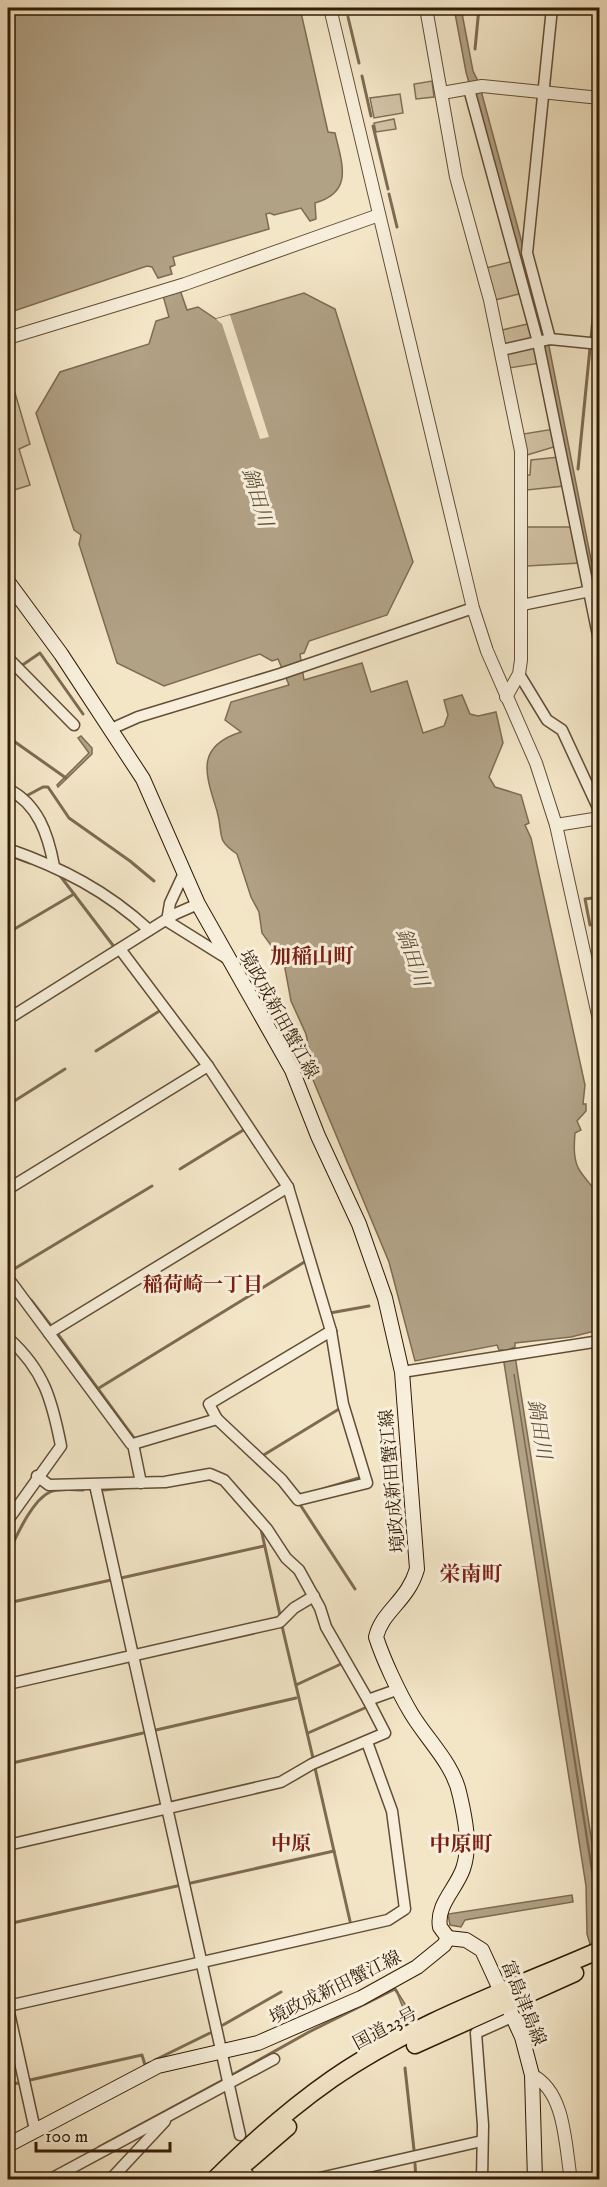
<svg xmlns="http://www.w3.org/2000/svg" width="607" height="2187" viewBox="0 0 607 2187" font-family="'IM FELL DW Pica','Noto Serif JP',serif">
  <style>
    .green { fill: #d2c3a6; stroke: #826f56; stroke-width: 1.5 }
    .water { fill: #b1a185; stroke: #7e6b52; stroke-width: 1.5 }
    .pier { fill: #f3e6c7 }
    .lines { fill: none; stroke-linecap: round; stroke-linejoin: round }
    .stream { stroke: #7e6b52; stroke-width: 3 }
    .minor-casing { stroke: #624e36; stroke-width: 13 }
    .tertiary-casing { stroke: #624e36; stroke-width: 14 }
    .secondary-casing { stroke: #311b05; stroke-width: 16 }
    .trunk-casing { stroke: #311b05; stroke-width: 19 }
    .minor { stroke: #f7efdb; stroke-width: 10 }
    .tertiary { stroke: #f7efdb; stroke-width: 12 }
    .secondary { stroke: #f7efdb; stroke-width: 14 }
    .trunk { stroke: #f3e6c7; stroke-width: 16 }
    .labels { text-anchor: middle; stroke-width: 6; stroke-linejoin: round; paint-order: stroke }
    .street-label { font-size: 18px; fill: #311b05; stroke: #f7efdb }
    .water-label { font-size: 20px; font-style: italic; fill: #645138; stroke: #f7efdb }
    .neighbourhood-label { font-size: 20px; font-weight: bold; fill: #7a1f14; stroke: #f7efdb }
    .quarter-label { font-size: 21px; font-weight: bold; fill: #7a1f14; stroke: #f7efdb }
  </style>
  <rect width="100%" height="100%" fill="#f3e6c7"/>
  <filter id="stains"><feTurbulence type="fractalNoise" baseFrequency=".00333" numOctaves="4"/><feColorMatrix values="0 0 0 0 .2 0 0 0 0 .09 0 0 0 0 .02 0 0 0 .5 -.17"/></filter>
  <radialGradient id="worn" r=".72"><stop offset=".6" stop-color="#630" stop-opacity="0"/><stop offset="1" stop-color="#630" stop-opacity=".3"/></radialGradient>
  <g class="green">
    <polygon points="432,81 434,97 416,99 414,84"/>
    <polygon points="400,94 403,113 374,118 370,98"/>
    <polygon points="394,119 396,129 376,132 374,123"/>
    <polygon points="514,261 523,293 495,300 486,268"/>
    <polygon points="532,323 536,340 505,345 502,330"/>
    <polygon points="538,346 541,363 509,368 507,354"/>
    <polygon points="8,369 30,444 19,449 30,485 8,492"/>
    <polygon points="554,429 557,446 527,455 523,434"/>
    <polygon points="559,457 564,486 527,490 527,475 530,475 531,460"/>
    <polygon points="527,527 572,527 580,563 527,566"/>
  </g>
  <g class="water">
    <path d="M8 8H300L328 132 335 133C342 164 354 192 315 203L316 219 310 221 301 208 274 215 270 213 266 214 269 229 173 257 175 265 170 267 172 274 158 278 152 267 147 266 8 313Z"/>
    <polygon points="454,8 461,8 473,71 479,83 547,336 599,600 599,628 541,338 466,72"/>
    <path d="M179 287 187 310 198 307 216 319 304 293 335 309 413 562 387 615 309 641 304 653 300 654 304 680 362 663 371 692 407 681 423 733 444 726 448 715 444 700 462 695 470 714 478 716 496 712 503 743 489 777 495 787 521 795 529 823 525 825 531 838 585 1085 583 1104H586V1111L577 1121 581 1130 575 1133C574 1145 573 1161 580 1171 587 1182 595 1187 599 1199V1330L571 1337 515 1343V1347L510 1349 511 1358 515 1356 599 1887V1912L514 1374 599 1918V1992L597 1985 599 1974 587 1934 586 1886 502 1350H499L497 1345 415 1361 389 1262 311 1075 313 1069 306 1034 291 1001 284 963 262 933 259 912 251 897 237 854C215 839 224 836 217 811 206 775 194 747 241 732L225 720 231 702 289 685 278 659 272 661 260 654 164 686 117 663 79 544 81 535 74 530 36 413 60 372 149 344 156 321 169 317 162 292Z"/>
    <polygon points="81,736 92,748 92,754 58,787 57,785 89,753 78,738"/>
    <polygon points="572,1895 573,1902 465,1920 461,1927 450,1925 448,1914"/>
    <polygon points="395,1988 410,2012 408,2024 405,2024 406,2015"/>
  </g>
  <polygon class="pier" points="230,315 269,437 260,439 222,324 216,319"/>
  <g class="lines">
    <g class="stream">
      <polyline points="348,17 359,63"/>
      <polyline points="475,49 479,8"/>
      <polyline points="362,76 371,116"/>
      <polyline points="373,126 388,189"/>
      <polyline points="389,194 397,227"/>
      <polyline points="591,339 600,248"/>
      <polyline points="578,469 590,348"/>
      <polyline points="21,666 40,653 83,714"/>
      <polyline points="8,737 66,778"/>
      <polyline points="28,795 43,787 48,787 69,818 130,861 154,881"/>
      <polyline points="8,855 30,863"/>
      <polyline points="58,873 115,948"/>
      <polyline points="590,925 585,899 600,897"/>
      <polyline points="11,931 74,894"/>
      <polyline points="96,1051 161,1010"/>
      <polyline points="8,1105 65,1069"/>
      <polyline points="180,1169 245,1129"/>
      <polyline points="9,1272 152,1186"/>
      <polyline points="31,1300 52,1327"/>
      <polyline points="330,1313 369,1306"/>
      <polyline points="57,1333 134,1438"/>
      <polyline points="99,1388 306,1261"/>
      <polyline points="262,1456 339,1409"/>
      <polyline points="323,1489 362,1477"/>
      <polyline points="104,1490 123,1488"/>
      <polyline points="301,1506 355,1589"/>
      <polyline points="261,1529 280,1615"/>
      <path d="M8 1554C16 1537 32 1500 50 1492 59 1488 73 1490 83 1490"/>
      <polyline points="121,1578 264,1546"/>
      <polyline points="8,1603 111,1580"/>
      <polyline points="282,1626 313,1758"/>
      <polyline points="296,1685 343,1663"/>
      <polyline points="156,1730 296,1698"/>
      <polyline points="308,1733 367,1707"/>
      <polyline points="8,1764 143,1733"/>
      <polyline points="315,1768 350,1921"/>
      <polyline points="191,1883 334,1851"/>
      <polyline points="8,1924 177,1886"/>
      <polyline points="223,2025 281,1992"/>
      <polyline points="155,2060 210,2033"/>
      <polyline points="405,2068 414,2150"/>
      <polyline points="232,2075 309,2032 395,1989 397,1992"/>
      <polyline points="30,2080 142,2055 145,2065 149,2063"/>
      <polyline points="8,2085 18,2083"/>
      <polyline points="99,2147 223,2080"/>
      <polyline points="415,2164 416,2180"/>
      <polyline points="40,2180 49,2175"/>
    </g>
    <defs>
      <g id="minor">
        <polyline points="469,89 538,342 600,645"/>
        <polyline points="550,339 527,253 552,8"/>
        <polyline points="502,350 550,339 600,344"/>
        <polyline points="522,605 600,589"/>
        <polyline points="8,658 74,725"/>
        <polyline points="519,674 547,720 562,730 600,812"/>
        <polyline points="111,729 138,717 280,674 473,608"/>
        <path d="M8 789C38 804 48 834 54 866"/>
        <path d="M8 849C62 868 107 891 149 930"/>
        <polyline points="184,873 170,903 167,921 228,959"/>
        <polyline points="120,949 208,1066 288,1187 331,1331 343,1404 367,1483 298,1500 282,1480 217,1419"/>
        <polyline points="8,1019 175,914 198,904"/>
        <polyline points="8,1189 208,1066"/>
        <polyline points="8,1278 131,1444 133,1444 141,1483"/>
        <polyline points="49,1333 288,1187"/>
        <path d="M8 1338C44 1370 52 1400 61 1446L8 1520"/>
        <polyline points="402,1372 600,1341"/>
        <polyline points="133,1444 217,1419 209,1404 331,1331"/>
        <polyline points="37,1476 49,1485 165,1482 210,1474 224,1480 267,1529 286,1558 299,1570 320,1608 326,1627 368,1700"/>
        <polyline points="95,1485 240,2135"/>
        <polyline points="8,1684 280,1622 294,1608 314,1596"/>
        <polyline points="8,1845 281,1782 312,1764 385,1733 368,1700 399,1689"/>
        <polyline points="8,2006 388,1920 405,1909 392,1811 367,1742"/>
        <polyline points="8,2008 35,2130"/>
        <polyline points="248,2174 250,2180"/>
        <polyline points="49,2180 274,2059"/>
        <polyline points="110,2180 165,2121"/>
        <polyline points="311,2180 482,2141"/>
        <polyline points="482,2180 483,2125 476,2033 514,2016"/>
      </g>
      <g id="tertiary">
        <polyline points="330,8 473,608 487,651 536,763 556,825 600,1024"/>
        <polyline points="426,8 456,177 490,300 521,451 521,660 519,674 506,697"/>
        <polyline points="442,93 482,86 600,98"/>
        <polyline points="8,338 185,284 379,215"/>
        <polyline points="556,825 600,818"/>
        <path d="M532 2075C566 2092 565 2146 571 2180"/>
      </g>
      <g id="secondary">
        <path d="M8 582 61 654 143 779 198 904 292 1070 318 1136 359 1224 385 1298 402 1372 417 1569C408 1601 382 1611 376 1637 383 1659 399 1693 411 1713 427 1740 454 1764 460 1796 465 1818 471 1846 463 1869 456 1889 436 1905 440 1927L448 1938 444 1945 417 1967 361 1998 258 2043 158 2066 8 2145"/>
        <polyline points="448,1938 466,1940 482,1950 522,2037 532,2075 535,2180"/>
      </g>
      <g id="trunk">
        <polyline points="415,2045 575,1973"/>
        <polyline points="239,2169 288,2127"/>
        <path d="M214 2180C251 2143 289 2109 332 2079 413 2023 510 1989 600 1950"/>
      </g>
    </defs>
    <use href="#minor" class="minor-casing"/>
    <use href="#tertiary" class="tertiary-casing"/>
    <use href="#secondary" class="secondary-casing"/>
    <use href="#trunk" class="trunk-casing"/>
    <use href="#minor" class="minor"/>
    <use href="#tertiary" class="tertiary"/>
    <use href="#secondary" class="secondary"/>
    <use href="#trunk" class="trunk"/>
  </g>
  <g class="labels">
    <g class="street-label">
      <text transform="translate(279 1014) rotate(61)" y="6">境政成新田蟹江線</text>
      <text transform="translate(392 1481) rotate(-95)" y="6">境政成新田蟹江線</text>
      <text transform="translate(335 1987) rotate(-26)" y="6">境政成新田蟹江線</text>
      <text transform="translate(524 2003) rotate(68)" y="6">富島津島線</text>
      <text transform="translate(385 2028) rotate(-28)" y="6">国道23号</text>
    </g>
    <g class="water-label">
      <text transform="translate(258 497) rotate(73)" y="7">鍋田川</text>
      <text transform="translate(413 957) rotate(71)" y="7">鍋田川</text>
      <text transform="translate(540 1429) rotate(81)" y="7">鍋田川</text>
    </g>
    <g class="neighbourhood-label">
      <text x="203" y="1291">稲荷崎一丁目</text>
      <text x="291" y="1850">中原</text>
    </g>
    <g class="quarter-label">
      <text x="312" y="963">加稲山町</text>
      <text x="471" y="1581">栄南町</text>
      <text x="461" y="1851">中原町</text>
    </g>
  </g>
  <rect width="607" height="2187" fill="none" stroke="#f3e6c7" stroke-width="30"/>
  <rect x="9" y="9" width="589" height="2169" fill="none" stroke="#311b05" stroke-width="3"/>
  <rect x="15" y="15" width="577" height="2157" fill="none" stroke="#311b05" stroke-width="1.5"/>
  <path d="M36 2142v9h134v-9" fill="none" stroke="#311b05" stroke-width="3"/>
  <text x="45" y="2142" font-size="18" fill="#311b05" stroke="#f7efdb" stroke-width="4.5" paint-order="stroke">100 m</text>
  <rect width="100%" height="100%" filter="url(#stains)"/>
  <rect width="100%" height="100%" fill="url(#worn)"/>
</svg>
